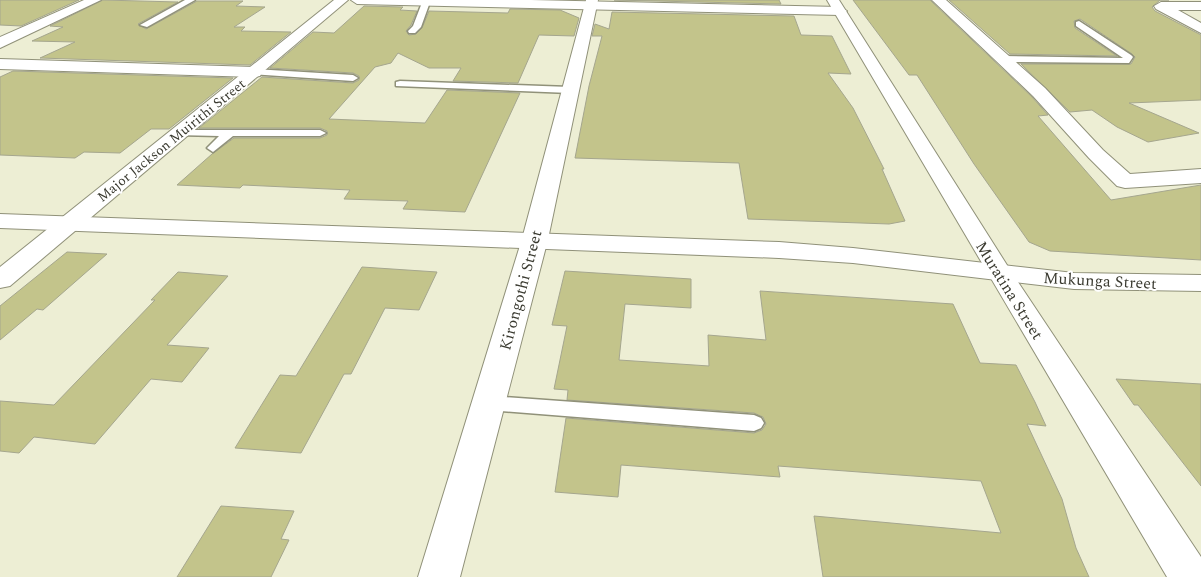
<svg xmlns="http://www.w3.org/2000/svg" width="1201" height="577" viewBox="0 0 1201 577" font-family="Spectral,serif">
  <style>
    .building { fill: #c3c48b; stroke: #a5a68e }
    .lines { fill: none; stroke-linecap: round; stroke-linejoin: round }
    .service-casing { stroke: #909179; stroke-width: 3 }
    .minor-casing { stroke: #909179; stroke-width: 2 }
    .tertiary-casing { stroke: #909179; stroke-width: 2 }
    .secondary-casing { stroke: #909179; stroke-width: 2 }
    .service { fill: #fff; fill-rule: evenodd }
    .minor { fill: #fff; fill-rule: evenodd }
    .tertiary { fill: #fff; fill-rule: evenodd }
    .secondary { fill: #fff; fill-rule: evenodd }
    .labels { text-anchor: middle; stroke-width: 4; stroke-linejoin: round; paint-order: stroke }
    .far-street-label { font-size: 14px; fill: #3a3a30; stroke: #fff }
    .street-label { font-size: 16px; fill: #3a3a30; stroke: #fff }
  </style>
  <rect width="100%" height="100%" fill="#edeed4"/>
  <g class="building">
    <polygon points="0,0 79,0 21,26 0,25"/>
    <polygon points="103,0 178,2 138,24 146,29 197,1 243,1 236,6 265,7 234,27 245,27 241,31 291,32 250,65 40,58 75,42 32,41 63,27 50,26"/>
    <polygon points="614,0 779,0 781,4"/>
    <polygon points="853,0 930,0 1032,97 1048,115 1038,116 1111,200 1201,185 1201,260 1050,251 1029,242 974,164 917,75 909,75"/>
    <polygon points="949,0 1169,0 1160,0 1152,7 1155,11 1201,35 1201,100 1129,103 1199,133 1148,142 1117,127 1092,110 1070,112 1021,64 1131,64 1135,57 1132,54 1080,19 1074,21 1075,28 1117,56 1010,54"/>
    <polygon points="364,6 403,7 400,10 417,11 411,25 406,31 409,35 416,34 422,28 429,11 508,13 510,9 560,10 579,18 574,36 539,35 518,83 453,81 461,68 429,68 398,53 391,63 375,67 329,119 425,123 447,90 520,93 465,212 403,209 408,201 344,199 350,190 243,185 240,188 177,185 212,154 234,138 320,138 327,135 327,131 320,128 199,128 262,77 353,83 359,80 359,76 353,73 270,68 313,32 334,33"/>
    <polygon points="612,12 794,16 801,35 832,36 851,74 828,73 853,108 884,169 882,169 905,221 889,224 748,219 739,163 575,158 589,86 602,36 592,36 595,24 609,29"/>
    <polygon points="13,71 233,78 169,129 151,129 120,153 84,152 75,158 0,155 0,77"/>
    <polygon points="67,252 107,254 43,310 37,309 0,340 0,306"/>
    <polygon points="362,267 437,272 419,310 385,308 351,374 344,374 301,453 235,448 280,375 296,376"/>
    <polygon points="565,271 691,279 691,308 625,304 619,360 709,366 708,335 766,340 760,291 953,304 980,363 1016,365 1035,402 1046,426 1027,424 1062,499 1076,548 1089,577 823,577 814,516 1001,533 981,481 778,466 780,477 621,465 618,497 555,492 566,418 754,433 762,430 766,424 763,417 754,413 567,400 568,390 554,389 567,326 552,325"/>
    <polygon points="178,272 228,276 167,345 209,348 182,382 151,379 95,444 34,437 19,453 0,451 0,401 54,405 155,300 151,300"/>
    <polygon points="1116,379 1201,384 1201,486 1138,405 1134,405"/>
    <polygon points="221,506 294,511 281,539 289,540 271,577 177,577"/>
  </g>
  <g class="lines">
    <defs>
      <g id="service">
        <polygon points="185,0 195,0 147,27 140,25"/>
        <polygon points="423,0 430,2 421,27 415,33 409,33 408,31 413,26"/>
        <polygon points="1079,21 1131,55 1133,57 1129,63 1002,62 997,59 1002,56 1123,58 1076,26 1076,22"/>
        <polygon points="254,69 353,75 358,78 353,81 251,74 251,70"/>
        <polygon points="400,81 570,87 575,90 570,93 396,86 396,82"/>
        <polygon points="180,130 320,130 326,133 320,136 233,136 213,152 207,148 219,136 176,135 174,133"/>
        <polygon points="489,396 754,415 761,418 764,423 761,428 754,431 489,410 482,408 479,403 482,398"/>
      </g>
      <g id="minor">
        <polygon points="351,0 531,0 840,7 847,11 840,15 357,4"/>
        <polygon points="932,0 946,0 1045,88 1103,150 1130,174 1201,169 1201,183 1125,188 1117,186 1089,158 1033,96"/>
        <polygon points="1161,2 1201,2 1201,10 1178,10 1201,23 1201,33 1156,9 1154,6"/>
        <polygon points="0,59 254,67 260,68 262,72 260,76 254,77 0,69"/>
        <polygon points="0,214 779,242 853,248 1074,273 1201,275 1201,291 1074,289 853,263 779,258 0,228"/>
      </g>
      <g id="tertiary">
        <polygon points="84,0 101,0 0,48 0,37"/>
        <polygon points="334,0 348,0 10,286 0,288 0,267"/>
        <polygon points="586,0 598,0 548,239 460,577 418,577 522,239"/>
      </g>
      <polygon id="secondary" points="827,0 839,0 1012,273 1201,557 1201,577 1167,577"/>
    </defs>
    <use href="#service" class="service-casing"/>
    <use href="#minor" class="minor-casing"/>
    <use href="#tertiary" class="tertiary-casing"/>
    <use href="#secondary" class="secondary-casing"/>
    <use href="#service" class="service"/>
    <use href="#minor" class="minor"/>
    <use href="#tertiary" class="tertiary"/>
    <use href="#secondary" class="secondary"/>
  </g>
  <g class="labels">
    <g class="far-street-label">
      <text transform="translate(171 140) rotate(-39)" y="5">Major Jackson Muirithi Street</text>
    </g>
    <g class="street-label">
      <text transform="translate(1100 280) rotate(3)" y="6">Mukunga Street</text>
      <text transform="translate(520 290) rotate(-75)" y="6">Kirongothi Street</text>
      <text transform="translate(1010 290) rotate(58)" y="6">Muratina Street</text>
    </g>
  </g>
</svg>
